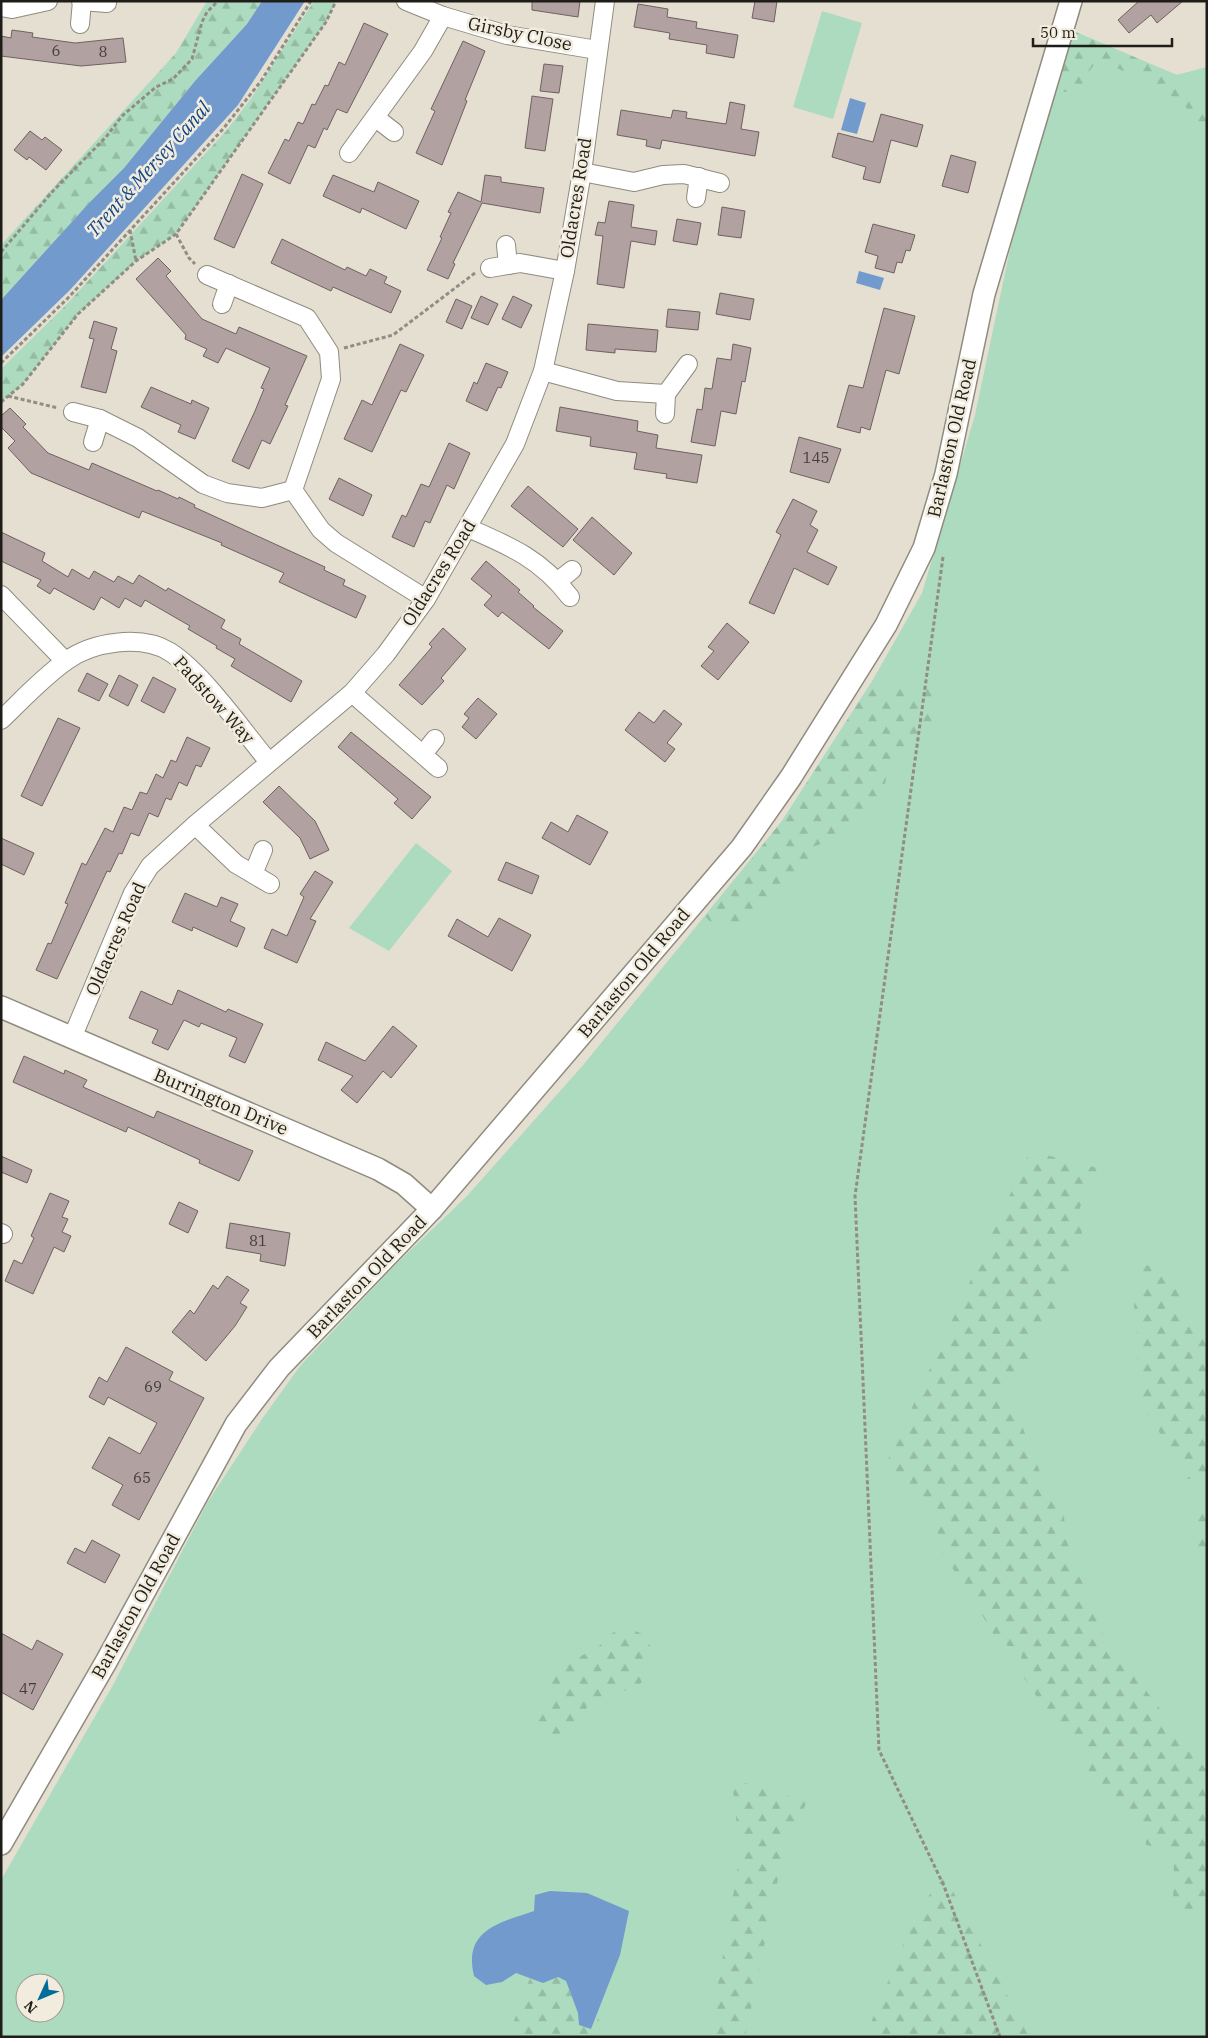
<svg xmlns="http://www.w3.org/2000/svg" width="1208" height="2038" viewBox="0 0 1208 2038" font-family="'IBM Plex Serif',serif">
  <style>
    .grass { fill: #addbbf; fill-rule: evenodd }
    .forest { fill: url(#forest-firs) }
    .water { fill: #739acd }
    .building { fill: #b1a1a0; stroke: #706161 }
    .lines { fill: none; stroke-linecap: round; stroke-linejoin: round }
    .minor-casing { stroke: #8f8b7e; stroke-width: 20 }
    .tertiary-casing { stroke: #8f8b7e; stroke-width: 24 }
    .path { stroke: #918d83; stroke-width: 3; stroke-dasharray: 4 2.5; stroke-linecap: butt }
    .minor { stroke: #fff; stroke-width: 18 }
    .tertiary { stroke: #fff; stroke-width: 21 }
    .labels { text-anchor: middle; stroke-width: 5; stroke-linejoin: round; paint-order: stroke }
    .number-label { font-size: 15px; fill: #443e3a }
    .street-label { font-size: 18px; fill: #1f1d18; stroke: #f1ecde }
    .water-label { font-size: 19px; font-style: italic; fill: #114683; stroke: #f1ecde }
  </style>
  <defs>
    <pattern id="forest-firs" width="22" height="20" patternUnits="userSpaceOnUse" patternTransform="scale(1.25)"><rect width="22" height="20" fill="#addbbf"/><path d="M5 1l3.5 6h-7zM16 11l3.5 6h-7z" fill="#94bca3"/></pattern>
  </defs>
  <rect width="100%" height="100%" fill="#e4dfd1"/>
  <g class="grass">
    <polygon points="822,11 862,23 833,119 793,107"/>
    <path d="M1071 30 1176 75 1207 67V2037H1V1880L113 1685 207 1503 262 1419 300 1366 396 1264 467 1196 584 1064 782 821 871 683 922 593 975 415 1012 240ZM25 1983H55V2013H25Z"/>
    <polygon points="416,843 452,871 389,951 349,928"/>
  </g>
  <g class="forest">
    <polygon points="207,1 262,1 247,24 195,81 124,168 89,203 1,300 1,245 176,53"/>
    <polygon points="314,1 336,1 326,22 176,234 136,261 78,314 23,384 1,402 1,369 65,306 226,131 250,100"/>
    <path d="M1071 30 1177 75 1207 121V147C1204 139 1202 128 1197 121 1175 87 1131 79 1100 58L1090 70 1078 92H1065L1055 89Z"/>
    <polygon points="871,683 934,689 935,714 925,737 897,758 887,773 883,796 870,814 851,820 841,832 826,842 810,848 808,863 741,925 715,927 705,916 782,821"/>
    <polygon points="1030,1151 1098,1168 1080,1207 1083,1229 1057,1306 1031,1346 1036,1354 1033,1367 1024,1375 1013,1374 996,1401 1012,1400 1047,1490 1063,1504 1066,1539 1101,1631 1207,1771 1207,1911 1173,1908 1174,1854 1168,1849 1146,1845 1145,1830 1112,1805 1087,1768 1079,1736 1065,1738 1024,1678 1021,1665 1022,1647 1008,1646 996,1639 973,1599 937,1545 938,1526 887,1462"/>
    <polygon points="1143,1265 1166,1267 1182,1301 1182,1322 1202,1335 1207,1335 1207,1475 1203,1479 1188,1479 1172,1459 1155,1423 1143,1409 1136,1365 1139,1350 1134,1305"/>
    <polygon points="1207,1499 1207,1550 1196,1549 1195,1509"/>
    <path d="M624 1626 647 1636 652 1652 648 1673 638 1687 605 1696 590 1703 574 1726 547 1740 536 1724C548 1711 547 1699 546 1682L561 1664 595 1650 611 1634Z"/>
    <polygon points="732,1779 807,1802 786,1841 745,2037 709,2037 740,1855"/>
    <polygon points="945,1876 1029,2037 865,2037 918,1909"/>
    <polygon points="558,1977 566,1981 578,2013 591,2029 599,2018 597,2037 508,2037 530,1978 546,1983"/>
  </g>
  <g class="water">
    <polygon points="262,1 305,1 238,105 70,290 1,357 1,300 89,203 124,168 195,81 247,24"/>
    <polygon points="850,98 866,103 857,134 841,130"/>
    <polygon points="859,271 884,278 880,290 856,283"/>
    <path d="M550 1891 587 1893 629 1911 620 1955 591 2029 579 2025 578 2013 566 1981 558 1977 543 1983 516 1973 502 1982 486 1985 474 1976C463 1930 499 1923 534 1911L535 1895Z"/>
  </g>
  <g class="building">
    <polygon points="532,1 580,1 578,17 532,10"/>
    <polygon points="755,1 777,1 774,22 752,18"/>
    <polygon points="1139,1 1183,1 1157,23 1151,15 1129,33 1118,20"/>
    <polygon points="638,4 668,9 667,17 697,22 696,28 738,35 734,58 706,53 707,45 669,39 670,33 634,27"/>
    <polygon points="364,23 388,34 347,113 337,109 327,130 324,128 315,148 308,145 290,184 268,173 285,139 289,141 298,122 303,124 312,104 315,105 325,85 328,86 339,62 345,65"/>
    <polygon points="12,30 33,33 32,37 75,43 123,38 126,62 81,66 1,56 1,36 11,38"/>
    <polygon points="463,41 485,51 465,100 467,101 442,165 416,153 435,111 431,109"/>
    <polygon points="544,64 563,66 559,93 540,91"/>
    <polygon points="532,96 553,99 545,151 525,148"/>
    <polygon points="730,102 745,105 741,129 759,132 755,156 662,140 660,149 646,146 647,140 617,135 621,110 671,118 673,110 687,112 686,118 726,124"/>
    <polygon points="881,114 923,125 917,147 891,140 880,183 863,179 866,167 832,157 838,133 873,142"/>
    <polygon points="30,131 42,140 45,137 62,150 46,170 29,157 27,160 14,150"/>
    <polygon points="951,155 976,162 968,193 942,186"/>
    <polygon points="242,174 263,184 234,248 214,239"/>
    <polygon points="333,175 374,192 378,182 419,201 406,229 362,208 360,213 323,196"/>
    <polygon points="485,175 501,177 501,182 544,188 540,213 482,203 453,263 455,264 448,279 427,270 442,238 440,237 451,213 448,212 458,192 481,202"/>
    <polygon points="609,201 634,205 631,227 657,231 655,245 631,241 624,288 597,284 603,236 595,235 598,222 605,223"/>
    <polygon points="722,207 745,211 741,238 718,235"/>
    <polygon points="677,219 701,223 697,245 673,241"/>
    <polygon points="873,224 915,235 910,251 906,250 902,263 897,262 894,273 875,268 878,256 865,252"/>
    <polygon points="282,239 345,270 347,267 366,276 370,269 387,277 384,283 401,291 391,313 333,287 331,291 271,263"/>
    <polygon points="158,258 171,271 166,276 202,319 236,334 239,327 307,356 285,405 288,406 270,444 262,440 249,469 232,461 255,411 264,389 261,388 270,368 226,348 218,363 203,356 207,349 185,339 186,335 136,279"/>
    <polygon points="720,293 754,299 750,320 716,314"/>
    <polygon points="481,296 498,304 488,325 471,318"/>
    <polygon points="513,296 532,305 521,328 502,319"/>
    <polygon points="456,299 472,306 462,329 446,322"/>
    <polygon points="884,308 915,316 899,374 886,370 870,430 861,427 860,433 837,427 849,385 863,388"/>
    <polygon points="668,309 700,312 698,330 666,327"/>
    <polygon points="94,321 117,328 111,349 117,351 106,393 81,387 94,339 89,338"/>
    <polygon points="588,324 658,330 656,352 615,349 615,353 586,350"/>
    <polygon points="400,344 424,355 406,392 401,390 372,452 344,439 362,400 372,405"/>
    <polygon points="733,344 751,348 745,382 742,381 736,414 721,411 715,446 691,442 697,409 702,410 705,388 712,389 717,358 731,360"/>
    <polygon points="486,363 508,372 501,388 498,387 487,411 466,401 474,382 477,384"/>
    <polygon points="151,387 191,404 192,400 209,408 195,439 178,432 181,425 141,407"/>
    <polygon points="560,407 638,421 637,431 658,435 656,448 702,455 697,483 666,478 667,474 634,469 637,453 590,446 591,437 556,431"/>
    <polygon points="10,408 26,424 23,427 48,453 89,470 92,463 157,491 158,490 178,499 179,497 195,505 194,507 325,567 324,570 345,580 343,585 366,596 356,618 279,582 284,573 221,545 222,543 142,511 139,518 31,473 8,448 15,441 1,427 1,416"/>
    <polygon points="799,437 841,449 829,483 790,472"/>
    <polygon points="449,443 470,453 454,489 447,485 430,523 425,521 414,547 392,537 402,515 406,517 421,484 429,487"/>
    <polygon points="339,478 372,495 363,516 329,499"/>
    <polygon points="528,486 578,529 563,547 511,506"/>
    <polygon points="793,499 817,511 810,525 818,530 807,552 837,567 828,585 794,568 774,614 749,603 781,535 776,532"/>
    <polygon points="592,517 632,553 614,575 573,540"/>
    <polygon points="1,532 45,553 42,561 68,577 72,569 89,579 94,571 114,582 118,576 133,584 139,575 166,591 168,588 225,620 221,628 241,639 239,644 302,681 291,702 231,666 235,659 216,648 217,646 188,629 190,626 145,600 141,607 125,598 119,608 101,597 94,610 54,588 50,594 37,586 41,580 1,561"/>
    <polygon points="486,561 520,590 518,592 534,606 533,607 563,631 549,649 502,612 498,617 484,605 492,596 471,579"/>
    <polygon points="727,623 749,642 718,680 701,666 714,651 708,647"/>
    <polygon points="443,628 466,649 441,678 444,681 422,705 399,685 432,647 429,644"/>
    <polygon points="87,673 108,684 99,701 78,691"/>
    <polygon points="119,675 138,685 128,706 109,696"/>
    <polygon points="153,677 176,689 164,713 141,701"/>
    <polygon points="478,698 497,714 476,739 462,727 469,718 464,714"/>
    <polygon points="664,710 682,724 667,743 675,749 665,762 625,730 639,712 654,723"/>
    <polygon points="58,718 80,728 42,806 21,796"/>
    <polygon points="351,732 431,797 412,819 394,803 398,799 338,747"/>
    <polygon points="187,737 210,748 201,767 196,765 187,786 179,782 171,800 166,798 158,817 149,813 139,836 131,833 122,854 119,853 110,872 107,871 57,979 36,970 48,943 51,944 68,904 65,903 82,863 86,865 105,828 113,832 124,807 132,810 140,792 147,794 156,774 163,778 171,760 176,762"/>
    <polygon points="279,786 315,821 329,850 310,859 300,838 263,802"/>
    <polygon points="577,815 608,832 590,865 542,838 551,822 568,832"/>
    <polygon points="1,838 34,853 24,875 1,864"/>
    <polygon points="506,862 539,876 532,894 498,880"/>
    <polygon points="315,871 333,882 310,919 316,921 297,963 264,948 272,929 287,936 304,897 300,894"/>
    <polygon points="185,893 217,907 221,897 238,904 230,921 245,928 237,947 193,927 192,931 172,922"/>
    <polygon points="499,918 531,935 512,971 448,936 457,919 488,937"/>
    <polygon points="178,990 226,1012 228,1009 263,1024 245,1063 229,1056 237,1038 201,1023 199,1027 184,1020 168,1050 152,1043 158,1030 129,1018 141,991 172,1005"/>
    <polygon points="393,1026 417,1046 391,1078 383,1071 357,1103 341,1090 353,1076 318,1060 326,1042 365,1061"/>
    <polygon points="24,1056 64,1074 65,1070 87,1080 83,1087 154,1118 157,1111 253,1151 239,1181 199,1163 200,1160 128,1127 126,1132 13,1082"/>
    <polygon points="1,1156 32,1170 27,1183 1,1172"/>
    <polygon points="50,1193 69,1201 62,1217 68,1219 62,1232 71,1236 64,1252 54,1247 33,1294 5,1281 14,1260 22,1264 34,1238 31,1236"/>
    <polygon points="179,1202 198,1211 188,1233 169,1224"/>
    <polygon points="230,1223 290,1233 285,1266 260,1261 261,1254 226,1248"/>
    <polygon points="227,1276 249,1290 240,1303 247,1307 235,1326 206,1361 172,1332 190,1310 194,1314 213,1285 218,1289"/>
    <polygon points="126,1347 173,1372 169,1380 204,1398 139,1520 112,1505 123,1485 92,1468 109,1437 140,1454 157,1423 108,1397 104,1405 89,1397 99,1377 107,1382"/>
    <polygon points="92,1540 120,1555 105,1583 67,1563 75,1548 85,1553"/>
    <polygon points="1,1633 32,1650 37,1640 63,1654 33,1710 1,1692"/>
  </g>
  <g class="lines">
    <defs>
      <g id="minor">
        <polyline points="81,1 107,3"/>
        <polyline points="406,1 443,16 507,35 597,50"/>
        <polyline points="1,7 12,9 48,1"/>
        <polyline points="80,24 82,1"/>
        <polyline points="376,118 394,132"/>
        <polyline points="349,153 423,51 443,16"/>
        <polyline points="582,172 634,182 663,175 684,174 720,183"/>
        <polyline points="696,198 699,177"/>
        <polyline points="506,245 508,265"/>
        <polyline points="490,268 520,263 565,271"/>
        <polyline points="207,275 307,318 329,352 331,379 293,490 321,530 336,543 426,599"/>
        <polyline points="222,304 229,284"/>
        <polyline points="543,371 617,391 666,394 688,364"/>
        <polyline points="73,412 100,419 138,438 203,484 227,493 262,498 293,490"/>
        <polyline points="665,414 666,394"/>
        <polyline points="93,442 100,419"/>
        <path d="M468 528C510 546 541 559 570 597"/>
        <polyline points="558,581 572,570"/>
        <polyline points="1,595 65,661"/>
        <polyline points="352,693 438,768"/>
        <path d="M1 720C22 700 43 677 66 661 92 642 141 634 170 652 203 673 243 731 269 762"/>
        <polyline points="423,754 435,739"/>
        <polyline points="195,825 236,864 270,884"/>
        <polyline points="253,874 263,850"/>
        <polyline points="72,1038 133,893 150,866 195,825 352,693 386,654 426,599 515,444 543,371 565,271 582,172 605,1"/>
        <polyline points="1,1233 3,1234"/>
      </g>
      <g id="tertiary">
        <polyline points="1,1007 378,1169 404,1184 432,1209"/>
        <polyline points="1,1844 106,1662 236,1424 279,1368 432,1209 742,847 791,777 886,625 924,548 946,474 984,294 1071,1"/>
      </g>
    </defs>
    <use href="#minor" class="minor-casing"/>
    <use href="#tertiary" class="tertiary-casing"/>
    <g class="path">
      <polyline points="130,230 136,261"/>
      <polyline points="176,234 189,258 195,264"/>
      <polyline points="1,252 53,191 106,137 122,116 156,87 173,79 192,59 202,22 207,12 218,1"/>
      <polyline points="344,348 393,335 475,273"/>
      <polyline points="1,363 68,298 223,129 261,81 311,1"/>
      <polyline points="8,396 58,408"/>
      <polyline points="1,402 23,384 78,314 136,261 176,234 326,22 336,1"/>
      <polyline points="943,557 855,1196 879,1750 944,1886 1000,2037"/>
    </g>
    <use href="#minor" class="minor"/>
    <use href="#tertiary" class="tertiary"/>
  </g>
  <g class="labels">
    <g class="number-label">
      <text x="56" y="56">6</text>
      <text x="103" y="57">8</text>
      <text x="816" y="463">145</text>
      <text x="258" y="1246">81</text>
      <text x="153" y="1392">69</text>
      <text x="142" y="1483">65</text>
      <text x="28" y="1694">47</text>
    </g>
    <g class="street-label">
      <text transform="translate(520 34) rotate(12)" y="6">Girsby Close</text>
      <text transform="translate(576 198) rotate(-81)" y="6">Oldacres Road</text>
      <text transform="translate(952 438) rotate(-77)" y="6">Barlaston Old Road</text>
      <text transform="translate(439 573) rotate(-58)" y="6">Oldacres Road</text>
      <text transform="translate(214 700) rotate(48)" y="6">Padstow Way</text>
      <text transform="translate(116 939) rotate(-66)" y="6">Oldacres Road</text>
      <text transform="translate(634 973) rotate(-50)" y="6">Barlaston Old Road</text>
      <text transform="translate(221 1102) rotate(23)" y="6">Burrington Drive</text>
      <text transform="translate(367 1277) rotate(-46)" y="6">Barlaston Old Road</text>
      <text transform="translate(136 1606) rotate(-61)" y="6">Barlaston Old Road</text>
    </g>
    <g class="water-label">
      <text transform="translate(148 169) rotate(-48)" y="7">Trent &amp; Mersey Canal</text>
    </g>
  </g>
  <rect width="1208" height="2038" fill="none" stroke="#1f1d18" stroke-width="5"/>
  <g transform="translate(40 1998) rotate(226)"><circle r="24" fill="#f1ecde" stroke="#9d998f"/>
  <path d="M0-4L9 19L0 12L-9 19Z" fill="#006c99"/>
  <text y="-8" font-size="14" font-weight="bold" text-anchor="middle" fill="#1f1d18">N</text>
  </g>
  <path d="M1033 38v8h139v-8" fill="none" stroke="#1f1d18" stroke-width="2.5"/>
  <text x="1040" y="38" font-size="15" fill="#1f1d18" stroke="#f1ecde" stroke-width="4" paint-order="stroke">50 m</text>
</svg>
